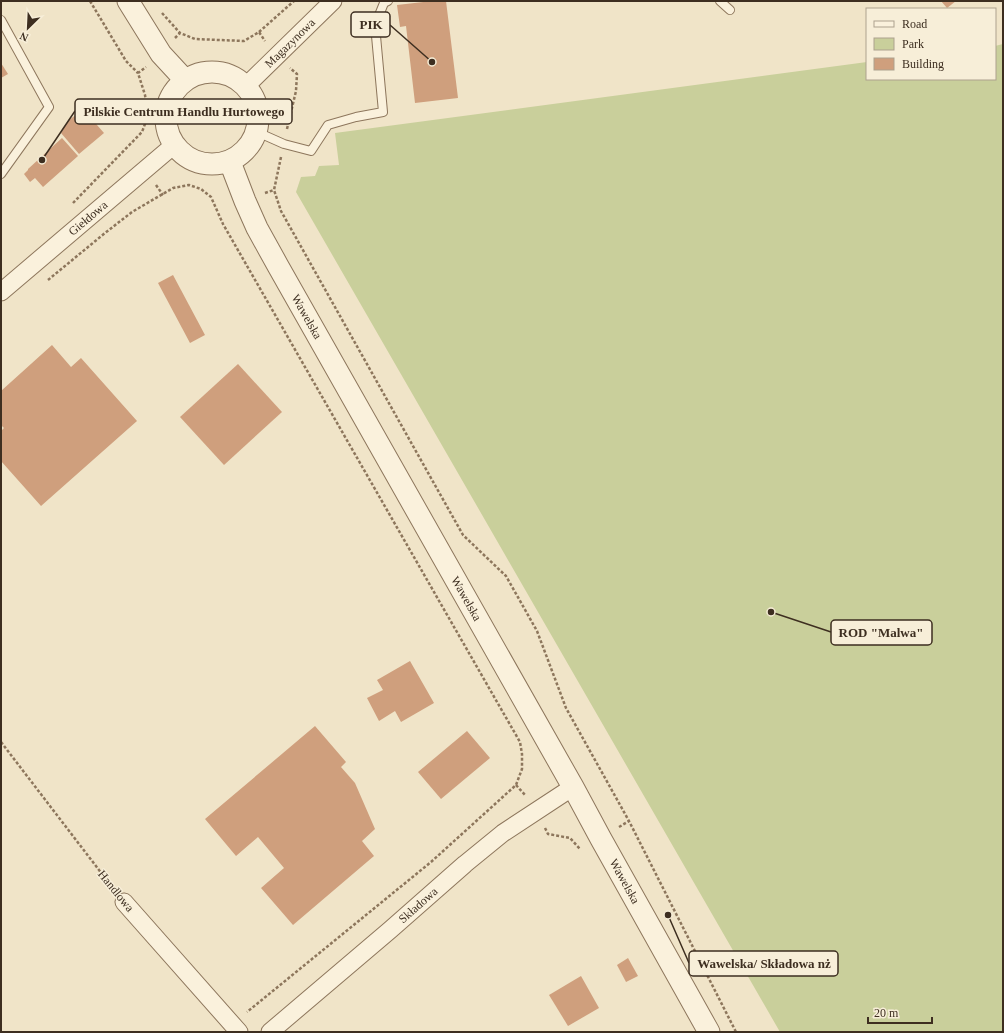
<svg xmlns="http://www.w3.org/2000/svg" width="1004" height="1033" viewBox="0 0 1004 1033" font-family="Georgia,serif">
  <style>
    .green { fill: #c9cf9b }
    .building { fill: #cf9f7d }
    .lines { fill: none; stroke-linecap: round; stroke-linejoin: round }
    .service-casing { stroke: #8d765c; stroke-width: 10 }
    .minor-casing { stroke: #8d765c; stroke-width: 19 }
    .tertiary-casing { stroke: #8d765c; stroke-width: 23 }
    .path { stroke: #8d765c; stroke-width: 2.5; stroke-dasharray: 3 2; stroke-linecap: butt }
    .service { stroke: #faf1dc; stroke-width: 8 }
    .minor { stroke: #faf1dc; stroke-width: 17 }
    .tertiary { stroke: #faf1dc; stroke-width: 21 }
    .labels { text-anchor: middle; stroke-width: 3; stroke-linejoin: round; paint-order: stroke }
    .street-label { font-size: 12px; fill: #3d2e20; stroke: #f7eed8 }
    .leader { fill: none; stroke: #3d2e20; stroke-width: 1.5 }
    .callout-dot { fill: #3d2e20; stroke: #f7eed8; stroke-width: 1.5 }
    .callout { fill: #f7eed8; stroke: #3d2e20; stroke-width: 1.5 }
    .callout-label { font-size: 13px; text-anchor: middle; font-weight: bold; fill: #3d2e20 }
  </style>
  <rect width="100%" height="100%" fill="#f0e4c8"/>
  <polygon class="green" points="1003,44 1003,1032 780,1032 296,192 301,177 315,176 319,166 339,165 335,133 867,62 867,79 995,79 995,46"/>
  <g class="building">
    <polygon points="432,1 446,1 458,98 415,103 406,26 400,27 397,5"/>
    <polygon points="941,1 956,1 947,8"/>
    <polygon points="1,63 8,74 1,78"/>
    <polygon points="83,109 104,133 79,154 61,133 68,121"/>
    <polygon points="62,138 78,156 43,187 35,178 30,182 24,174 28,170 28,169"/>
    <polygon points="173,275 205,335 190,343 158,283"/>
    <polygon points="52,345 71,367 81,358 137,421 41,506 1,461 1,431 4,428 1,425 1,391"/>
    <polygon points="238,364 282,412 224,465 180,417"/>
    <polygon points="410,661 434,703 401,722 395,711 379,721 367,698 383,690 377,680"/>
    <polygon points="315,726 346,762 341,767 355,783 375,829 362,841 374,856 293,925 261,888 284,868 258,837 236,856 205,819"/>
    <polygon points="467,731 490,758 441,799 418,772"/>
    <polygon points="628,958 638,976 626,982 617,965"/>
    <polygon points="581,976 599,1008 568,1026 549,995"/>
  </g>
  <g class="lines">
    <defs>
      <g id="service">
        <polyline points="720,1 730,10"/>
        <polyline points="1,20 49,107 1,174"/>
        <polyline points="257,132 284,144 311,151 328,125 356,117 383,112 375,25 384,3 388,1"/>
      </g>
      <g id="minor">
        <path id="s1" d="M247 85 333 1"/>
        <path id="s2" d="M1 292 174 145"/>
        <polyline points="124,902 239,1032"/>
        <path id="s3" d="M270 1032 390 930 465 864 503 833 573 787"/>
      </g>
      <g id="tertiary">
        <polyline points="128,1 161,54 185,80"/>
        <circle cx="212" cy="118" r="46"/>
        <path id="s4" d="M230 162 245 201 257 228 278 266 573 787 601 839 709 1032"/>
      </g>
    </defs>
    <use href="#service" class="service-casing"/>
    <use href="#minor" class="minor-casing"/>
    <use href="#tertiary" class="tertiary-casing"/>
    <g class="path">
      <polyline points="90,1 126,61 138,73"/>
      <polyline points="162,13 180,33"/>
      <polyline points="259,32 294,1"/>
      <polyline points="175,38 180,33 195,39 244,41 259,32 265,41"/>
      <polyline points="287,129 296,91 297,74 290,68"/>
      <polyline points="281,157 274,190 281,211 463,535 506,576 537,631 566,708 629,821 736,1032"/>
      <polyline points="156,185 163,195"/>
      <polyline points="265,193 274,190"/>
      <polyline points="73,203 142,132 148,116 145,95 138,73 146,67"/>
      <polyline points="48,280 105,233 132,212 173,188 189,185 201,189 211,197 223,224 520,742 522,754 522,769 516,785 431,862 247,1012"/>
      <polyline points="1,742 112,887"/>
      <polyline points="516,785 525,795"/>
      <polyline points="619,827 629,821"/>
      <polyline points="545,828 548,834 570,838 580,849"/>
    </g>
    <use href="#service" class="service"/>
    <use href="#minor" class="minor"/>
    <use href="#tertiary" class="tertiary"/>
  </g>
  <g class="labels">
    <g class="street-label">
      <text dy="4" stroke="none"><textPath href="#s1" startOffset="60">Magazynowa</textPath></text>
      <text dy="4" stroke="none"><textPath href="#s2" startOffset="114">Giełdowa</textPath></text>
      <text dy="4" stroke="none"><textPath href="#s4" startOffset="173">Wawelska</textPath></text>
      <text dy="4" stroke="none"><textPath href="#s4" startOffset="497">Wawelska</textPath></text>
      <text dy="4" stroke="none"><textPath href="#s4" startOffset="821">Wawelska</textPath></text>
      <text transform="translate(116 891) rotate(51)" y="4">Handlowa</text>
      <text dy="4" stroke="none"><textPath href="#s3" startOffset="195">Składowa</textPath></text>
    </g>
  </g>
  <path class="leader" d="M432 62L390 25M42 160L75 111M771 612L831 632M668 915L689 963"/>
  <g class="callout-dot">
    <circle cx="432" cy="62" r="4"/>
    <circle cx="42" cy="160" r="4"/>
    <circle cx="771" cy="612" r="4"/>
    <circle cx="668" cy="915" r="4"/>
  </g>
  <g class="callout">
    <rect x="351" y="12" width="39" height="25" rx="4"/>
    <rect x="75" y="99" width="217" height="25" rx="4"/>
    <rect x="831" y="620" width="101" height="25" rx="4"/>
    <rect x="689" y="951" width="149" height="25" rx="4"/>
  </g>
  <g class="callout-label">
    <text x="371" y="29">PIK</text>
    <text x="184" y="116">Pilskie Centrum Handlu Hurtowego</text>
    <text x="881" y="637">ROD "Malwa"</text>
    <text x="764" y="968">Wawelska/ Składowa nż</text>
  </g>
  <rect width="1004" height="1033" fill="none" stroke="#3d2e20" stroke-width="4"/>
  <rect x="866" y="8" width="130" height="72" fill="#f7eed8" stroke="#ada18e"/>
  <rect x="874" y="21" width="20" height="6" fill="#faf1dc" stroke="#ada18e"/>
  <text x="902" y="28" font-size="12" fill="#3d2e20">Road</text>
  <rect x="874" y="38" width="20" height="12" fill="#c9cf9b" stroke="#ada18e"/>
  <text x="902" y="48" font-size="12" fill="#3d2e20">Park</text>
  <rect x="874" y="58" width="20" height="12" fill="#cf9f7d" stroke="#ada18e"/>
  <text x="902" y="68" font-size="12" fill="#3d2e20">Building</text>
  <g transform="translate(28 28) rotate(204)" stroke="#f7eed8" stroke-width="3" paint-order="stroke">
  <path d="M0-3L7 15L0 10L-7 15Z" fill="#3d2e20"/>
  <text y="-6" font-size="11" font-weight="bold" text-anchor="middle" fill="#3d2e20">N</text>
  </g>
  <path d="M868 1017v6h64v-6" fill="none" stroke="#3d2e20" stroke-width="2"/>
  <text x="874" y="1017" font-size="12" fill="#3d2e20" stroke="#f7eed8" stroke-width="3" paint-order="stroke">20 m</text>
</svg>
